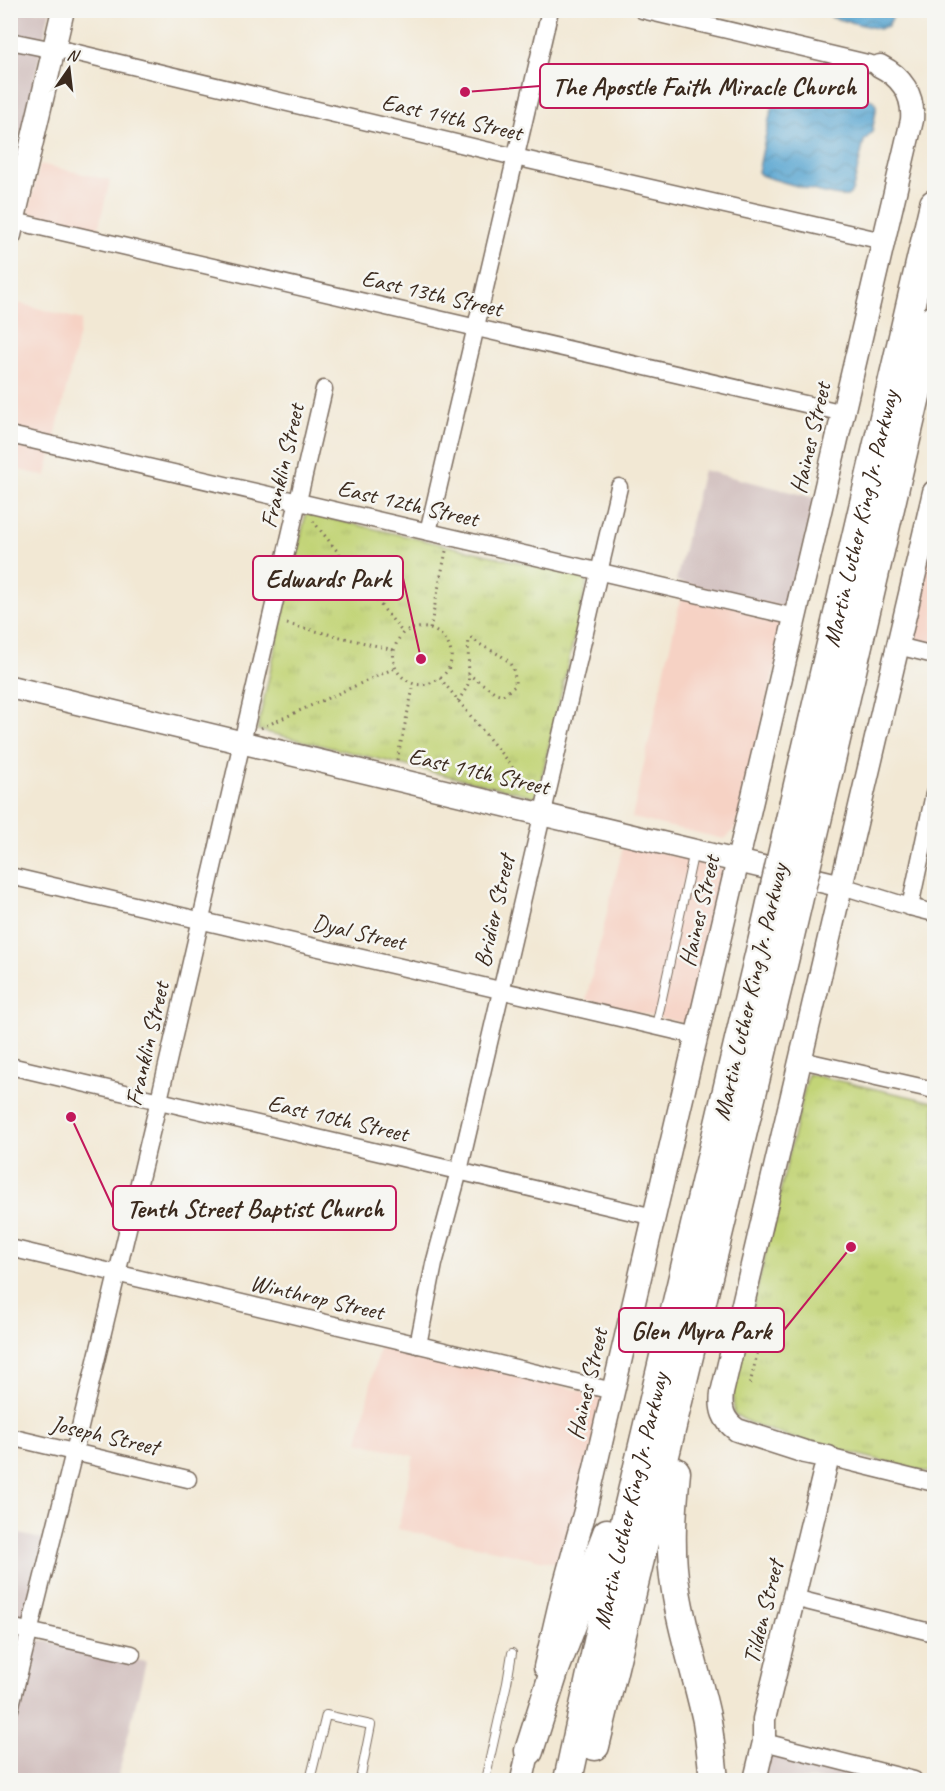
<svg xmlns="http://www.w3.org/2000/svg" width="945" height="1791" viewBox="0 0 945 1791" font-family="Caveat,sans-serif">
  <style>
    .built { fill: #f6d2c4 }
    .industrial { fill: #d1bfbe }
    .park { fill: url(#park-tufts); stroke: #7e7f4a; stroke-width: 1.5 }
    .water { fill: url(#water-waves); stroke: #496777; stroke-width: 1.5 }
    .lines { fill: none; stroke-linecap: round; stroke-linejoin: round }
    .lane-casing { stroke: #7b6c5e; stroke-width: 10 }
    .street-casing { stroke: #7b6c5e; stroke-width: 19 }
    .secondary-casing { stroke: #7b6c5e; stroke-width: 25 }
    .highway-casing { stroke: #7b6c5e; stroke-width: 31 }
    .path { stroke: #7b6c5e; stroke-width: 3; stroke-dasharray: 1.5 4.5; stroke-linecap: butt }
    .lane { stroke: #fff; stroke-width: 8 }
    .street { stroke: #fff; stroke-width: 16 }
    .secondary { stroke: #fff; stroke-width: 22 }
    .highway { stroke: #fff; stroke-width: 28 }
    .highway-bridge-casing { stroke: #7b6c5e; stroke-width: 31; stroke-linecap: butt }
    .highway-bridge { stroke: #fff; stroke-width: 28 }
    .labels { text-anchor: middle; stroke-width: 5; stroke-linejoin: round; paint-order: stroke }
    .street-label { font-size: 24px; fill: #3b2a1e; stroke: #f6f6f2 }
    .leader { fill: none; stroke: #c2185b; stroke-width: 2 }
    .callout-dot { fill: #c2185b; stroke: #f6f6f2; stroke-width: 2 }
    .callout { fill: #f6f6f2; stroke: #c2185b; stroke-width: 2 }
    .callout-label { font-size: 26px; text-anchor: middle; font-weight: bold; fill: #3b2a1e }
  </style>
  <defs>
    <pattern id="park-tufts" width="24" height="20" patternUnits="userSpaceOnUse" patternTransform="scale(1.5)"><rect width="24" height="20" fill="#c2d477"/><path d="M3 7l-1-3M5 7V3M7 7l1-3M15 17l-1-3M17 17v-4M19 17l1-3" fill="none" stroke="#a8b666"/></pattern>
    <pattern id="water-waves" width="16" height="10" patternUnits="userSpaceOnUse" patternTransform="scale(1.5)"><rect width="16" height="10" fill="#57a4d0"/><path d="M0 5q4-4 8 0t8 0" fill="none" stroke="#4986a8"/></pattern>
  </defs>
  <rect width="100%" height="100%" fill="#f6f6f2"/>
  <filter id="ink" filterUnits="userSpaceOnUse"><feTurbulence type="fractalNoise" baseFrequency=".0167" numOctaves="2"/><feDisplacementMap in="SourceGraphic" scale="12" xChannelSelector="R" yChannelSelector="G"/><feConvolveMatrix kernelMatrix="1 2 1 2 8 2 1 2 1" color-interpolation-filters="sRGB"/></filter>
  <filter id="wash" filterUnits="userSpaceOnUse"><feTurbulence type="fractalNoise" baseFrequency=".008" numOctaves="4" result="noise"/><feDisplacementMap in="SourceGraphic" scale="24" xChannelSelector="R" yChannelSelector="G"/><feGaussianBlur stdDeviation="1.35" result="paint"/><feColorMatrix in="noise" values="0 0 0 0 0 0 0 0 0 0 0 0 0 0 0 0 0 1.4 0 .05"/><feComposite in="paint" operator="in"/></filter>
  <g filter="url(#wash)">
    <rect width="100%" height="100%" fill="#f2e8d4"/>
    <g class="built">
      <polygon points="40,164 110,180 98,230 28,213"/>
      <polygon points="10,301 82,320 46,476 11,468"/>
      <polygon points="934,529 934,646 908,640"/>
      <polygon points="684,583 789,608 737,826 728,836 724,839 632,818"/>
      <polygon points="624,842 722,868 726,878 691,1025 586,1000"/>
      <polygon points="380,1343 604,1396 564,1565 398,1529 414,1456 358,1442"/>
    </g>
    <g class="industrial">
      <polygon points="11,11 50,11 20,142 11,139"/>
      <polygon points="703,470 815,498 789,608 676,581"/>
      <polygon points="11,1532 45,1540 21,1636 146,1662 117,1780 11,1780"/>
      <polygon points="768,1751 884,1780 760,1780"/>
    </g>
    <g class="park">
      <polygon points="306,513 588,578 537,797 257,730"/>
      <polygon points="808,1074 934,1102 934,1474 789,1437 750,1423 734,1414 733,1391"/>
    </g>
    <g class="water">
      <polygon points="829,11 829,10 896,11 888,26 879,29 833,18 831,17"/>
      <path d="M782 79 869 99 874 101 876 106V111L872 132 864 141 853 189C852 192 851 194 847 196 837 199 783 182 769 178L761 175 758 172 776 87Z"/>
    </g>
  </g>
  <g filter="url(#ink)">
    <g class="lines">
      <defs>
        <g id="lane">
          <polyline points="656,1026 694,851"/>
          <polyline points="310,1780 326,1715 371,1725 360,1780"/>
          <polyline points="485,1780 507,1683 512,1653"/>
        </g>
        <g id="street">
          <polyline points="642,10 880,66"/>
          <polyline points="10,41 54,50 69,51 515,157 883,241"/>
          <polyline points="10,220 844,413"/>
          <polyline points="10,435 795,617"/>
          <polyline points="428,532 550,10"/>
          <polyline points="898,646 934,655"/>
          <polyline points="10,876 697,1036"/>
          <polyline points="842,886 910,907 934,913"/>
          <polyline points="910,907 934,794"/>
          <polyline points="801,1060 934,1090"/>
          <polyline points="10,1066 654,1217"/>
          <polyline points="10,1248 613,1391"/>
          <polyline points="418,1345 434,1264 459,1171 619,487"/>
          <polyline points="10,1437 188,1479"/>
          <polyline points="828,1457 934,1483"/>
          <polyline points="794,1598 934,1633"/>
          <polyline points="10,1627 132,1654"/>
          <polyline points="10,1709 74,1452 159,1100 324,389"/>
          <polyline points="764,1742 914,1780"/>
        </g>
        <g id="secondary">
          <polyline points="10,235 63,10"/>
          <polyline points="10,687 842,886"/>
          <path d="M545 1667 563 1590 585 1511 654 1217 912 120C914 95 902 77 880 66"/>
          <polyline points="522,1780 532,1735"/>
          <path d="M755 1780 764 1742V1719L828 1457 805 1452 737 1430C723 1420 720 1409 722 1393L934 492"/>
        </g>
        <g id="highway">
          <path id="s1" d="M794 802 934 204"/>
          <polyline points="820,808 934,319"/>
          <path d="M676 1472C672 1511 669 1552 676 1591 683 1635 698 1678 707 1721 710 1741 712 1760 714 1780"/>
          <polyline points="595,1746 789,940"/>
          <polyline points="529,1751 554,1672 607,1533"/>
          <path id="s2" d="M568 1780 614 1568 764 934"/>
        </g>
      </defs>
      <use href="#lane" class="lane-casing"/>
      <use href="#street" class="street-casing"/>
      <use href="#secondary" class="secondary-casing"/>
      <use href="#highway" class="highway-casing"/>
      <g class="path">
        <path d="M313 521 403 633C390 648 389 670 408 681 414 685 423 686 430 683 474 667 442 610 403 633"/>
        <polyline points="287,624 394,650"/>
        <polyline points="430,629 446,551"/>
        <polyline points="440,678 533,793"/>
        <path d="M458 701C461 696 466 690 468 684 470 673 467 653 469 640L472 638C491 656 517 652 515 686L503 695 496 693 468 674"/>
        <polyline points="261,728 395,668"/>
        <polyline points="397,760 414,684"/>
        <polyline points="750,1384 760,1342 755,1341 754,1344"/>
      </g>
      <use href="#lane" class="lane"/>
      <use href="#street" class="street"/>
      <use href="#secondary" class="secondary"/>
      <use href="#highway" class="highway"/>
      <defs>
        <g id="highway-bridge">
          <polyline points="764,934 794,802"/>
          <polyline points="789,940 820,808"/>
        </g>
      </defs>
      <use href="#highway-bridge" class="highway-bridge-casing"/>
      <use href="#highway-bridge" class="highway-bridge"/>
    </g>
  </g>
  <g class="labels">
    <g class="street-label">
      <text transform="translate(452 117) rotate(13)" y="8">East 14th Street</text>
      <text transform="translate(432 293) rotate(13)" y="8">East 13th Street</text>
      <text transform="translate(810 438) rotate(-77)" y="8">Haines Street</text>
      <text transform="translate(282 466) rotate(-77)" y="8">Franklin Street</text>
      <text transform="translate(408 503) rotate(13)" y="8">East 12th Street</text>
      <text dy="8" stroke="none"><textPath href="#s1" startOffset="291">Martin Luther King Jr. Parkway</textPath></text>
      <text transform="translate(479 771) rotate(13)" y="8">East 11th Street</text>
      <text transform="translate(494 911) rotate(-77)" y="8">Bridier Street</text>
      <text transform="translate(699 911) rotate(-77)" y="8">Haines Street</text>
      <text transform="translate(359 932) rotate(13)" y="8">Dyal Street</text>
      <text transform="translate(750 992) rotate(-77)" y="8">Martin Luther King Jr. Parkway</text>
      <text transform="translate(147 1044) rotate(-77)" y="8">Franklin Street</text>
      <text transform="translate(338 1118) rotate(13)" y="8">East 10th Street</text>
      <text transform="translate(317 1297) rotate(13)" y="8">Winthrop Street</text>
      <text transform="translate(587 1384) rotate(-77)" y="8">Haines Street</text>
      <text transform="translate(105 1435) rotate(13)" y="8">Joseph Street</text>
      <text dy="8" stroke="none"><textPath href="#s2" startOffset="286">Martin Luther King Jr. Parkway</textPath></text>
      <text transform="translate(763 1612) rotate(-76)" y="8">Tilden Street</text>
    </g>
  </g>
  <path class="leader" d="M465 92L540 86M421 659L403 578M71 1117L113 1208M851 1247L784 1330"/>
  <g class="callout-dot">
    <circle cx="465" cy="92" r="6"/>
    <circle cx="421" cy="659" r="6"/>
    <circle cx="71" cy="1117" r="6"/>
    <circle cx="851" cy="1247" r="6"/>
  </g>
  <g class="callout">
    <rect x="540" y="64" width="328" height="44" rx="6"/>
    <rect x="253" y="556" width="150" height="44" rx="6"/>
    <rect x="113" y="1186" width="283" height="44" rx="6"/>
    <rect x="619" y="1308" width="165" height="44" rx="6"/>
  </g>
  <g class="callout-label">
    <text x="704" y="95">The Apostle Faith Miracle Church</text>
    <text x="328" y="587">Edwards Park</text>
    <text x="255" y="1217">Tenth Street Baptist Church</text>
    <text x="701" y="1339">Glen Myra Park</text>
  </g>
  <rect width="945" height="1791" fill="none" stroke="#f6f6f2" stroke-width="36"/>
  <g transform="translate(69 69) rotate(14)" stroke="#f6f6f2" stroke-width="4.5" paint-order="stroke">
  <path d="M0-4.5L10 22L0 15L-10 22Z" fill="#3b2a1e"/>
  <text y="-9" font-size="16" font-weight="bold" text-anchor="middle" fill="#3b2a1e">N</text>
  </g>
</svg>
